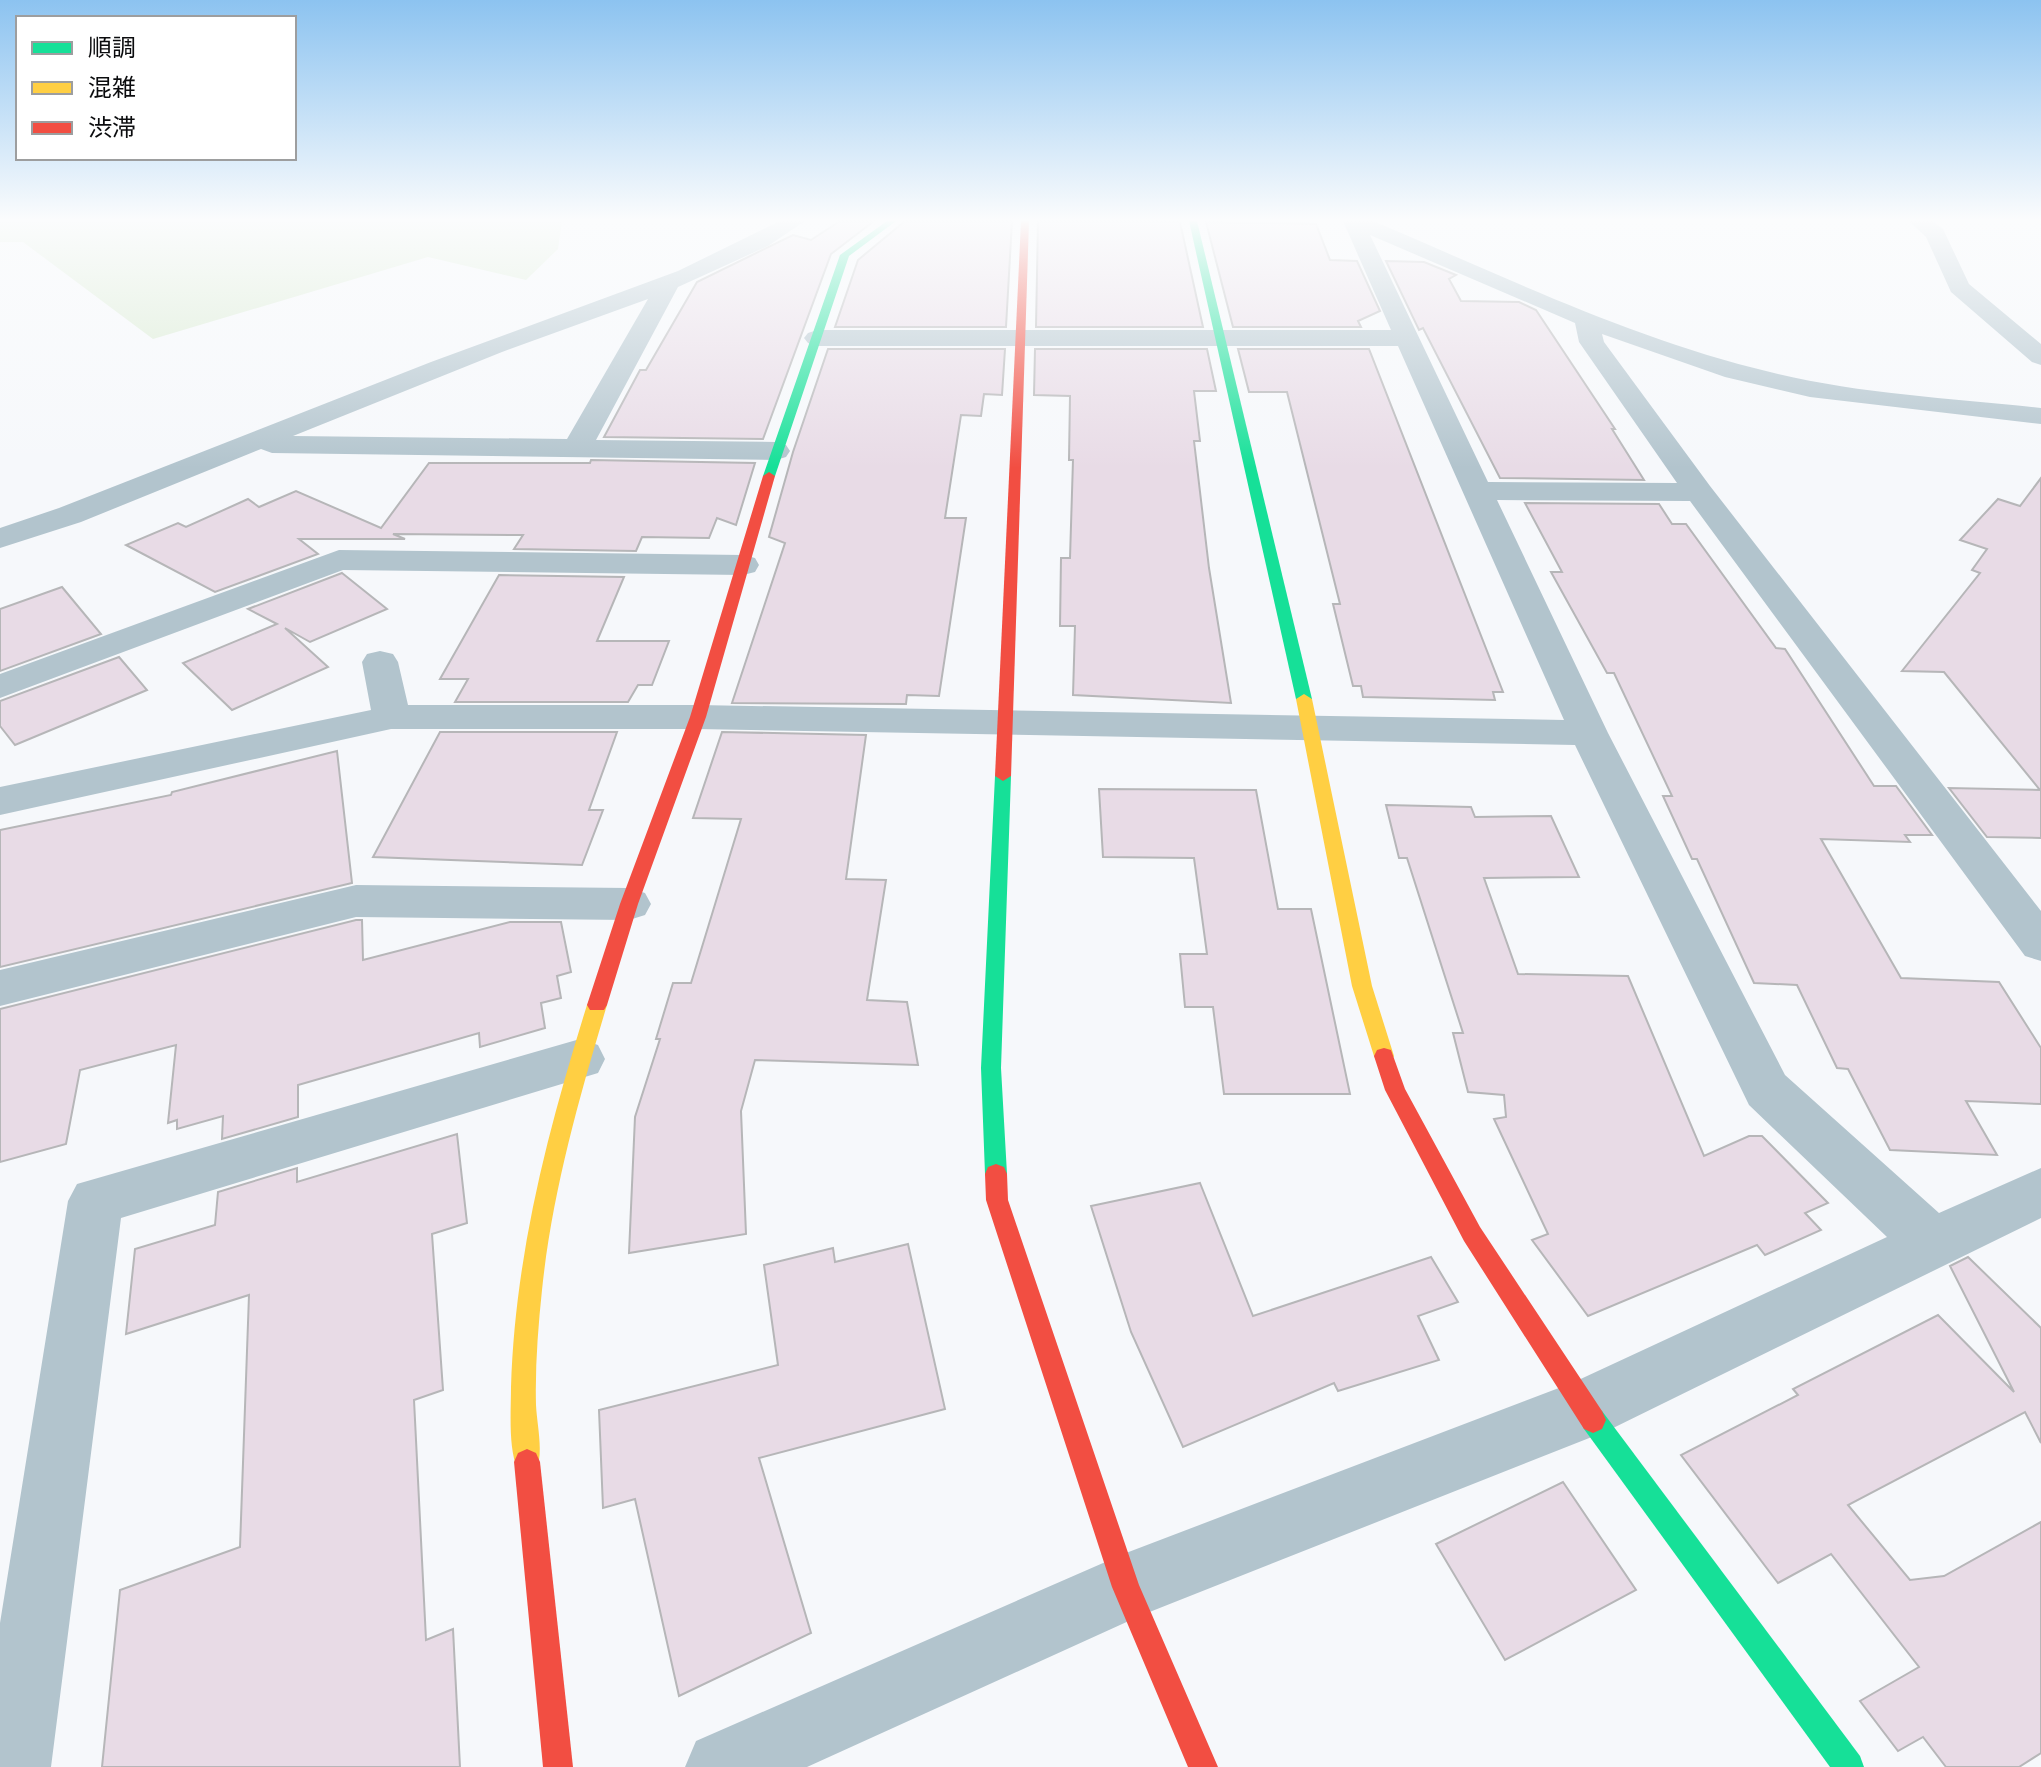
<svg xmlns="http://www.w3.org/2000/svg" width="2041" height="1767" viewBox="0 0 2041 1767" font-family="Commissioner,'Noto Sans JP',sans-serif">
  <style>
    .green { fill: #d8ead0 }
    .building { fill: #e8dbe6; stroke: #b6b6b8; stroke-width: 2 }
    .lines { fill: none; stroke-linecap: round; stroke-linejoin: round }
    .street { fill: #b2c4cd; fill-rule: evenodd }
    .fast { fill: #16e098; fill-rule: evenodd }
    .slow { fill: #ffcf43; fill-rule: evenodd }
    .jam { fill: #f24e42; fill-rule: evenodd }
  </style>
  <rect width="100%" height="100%" fill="#f6f8fb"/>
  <polygon class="green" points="0,221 562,221 558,249 526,280 428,257 153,339 23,242 0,242"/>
  <g class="building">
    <polygon points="840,221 874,221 831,254 763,439 604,437 640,370 646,370 697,282 793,235 811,240"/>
    <polygon points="905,221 1012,221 1006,327 835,327 858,260"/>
    <polygon points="1038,221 1180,222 1203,327 1036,327"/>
    <polygon points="1206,222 1316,224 1330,260 1357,261 1380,311 1358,321 1361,327 1233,327"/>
    <polygon points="1386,261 1424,262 1456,275 1449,279 1461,301 1519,302 1536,310 1615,429 1612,429 1644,480 1500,478 1423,328 1419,330"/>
    <polygon points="828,349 1005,349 1002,395 984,394 981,416 961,415 945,518 966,518 939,696 907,695 906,704 732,703 785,543 769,537 793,452"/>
    <polygon points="1035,349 1207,349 1216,391 1194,391 1200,441 1194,441 1209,568 1231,703 1073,695 1075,626 1060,626 1061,558 1070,558 1073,460 1069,460 1070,396 1034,395"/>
    <polygon points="1238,349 1369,349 1503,692 1493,692 1495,700 1363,697 1361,686 1353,686 1333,604 1340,604 1287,392 1249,392"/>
    <polygon points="591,460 755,463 736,525 717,518 709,538 642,537 636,551 514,549 523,535 393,534 405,539 299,539 318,554 215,592 126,545 178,523 186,527 248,499 259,507 296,491 381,528 429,463 590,463"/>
    <polygon points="2041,478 2041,838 1987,837 1949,788 2040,790 1944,672 1902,671 1980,573 1972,570 1987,549 1960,540 1998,499 2020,506"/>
    <polygon points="1525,503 1659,504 1672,524 1686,524 1776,648 1785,649 1874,786 1896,786 1932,835 1905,835 1910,842 1821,839 1901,978 1999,982 2041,1048 2041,1104 1966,1101 1997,1155 1890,1150 1848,1069 1837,1068 1797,985 1754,983 1697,859 1692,859 1663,796 1672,796 1614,673 1607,673 1551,572 1562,572"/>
    <polygon points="342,573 387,609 310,642 285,628 328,667 232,710 183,663 277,624 248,609"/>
    <polygon points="499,575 624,577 597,641 669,641 652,685 638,685 628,702 455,702 468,679 440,679"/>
    <polygon points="62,587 101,634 0,671 0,609"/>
    <polygon points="119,657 147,690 15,745 0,726 0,701"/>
    <polygon points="440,732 617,732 589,810 603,810 582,865 373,857"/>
    <polygon points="722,732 866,735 846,879 886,880 867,1000 907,1002 918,1065 755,1060 741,1111 746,1234 629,1253 635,1117 660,1039 656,1039 673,983 691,983 741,819 693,818"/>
    <polygon points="337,751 352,883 0,967 0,830 171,795 172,792"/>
    <polygon points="1099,789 1256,790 1278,909 1311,909 1350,1094 1224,1094 1213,1007 1185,1007 1180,954 1207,954 1194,858 1103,857"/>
    <polygon points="1386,805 1471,807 1475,817 1551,816 1579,877 1484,878 1518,974 1628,976 1704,1156 1749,1136 1762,1136 1828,1203 1805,1213 1821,1230 1765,1255 1757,1245 1588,1316 1532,1240 1548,1234 1494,1119 1506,1117 1504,1095 1468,1092 1453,1033 1463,1033 1407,858 1399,858"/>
    <polygon points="356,920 362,920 363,960 510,922 561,922 571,972 557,976 561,998 541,1003 545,1028 480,1047 479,1033 298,1085 298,1117 222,1139 223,1116 177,1129 177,1120 168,1123 176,1045 80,1070 66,1144 0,1162 0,1009"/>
    <polygon points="457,1134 467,1223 432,1234 443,1390 414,1400 426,1640 453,1629 460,1767 102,1767 120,1590 240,1547 249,1295 126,1334 135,1249 215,1225 218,1192 297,1168 297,1182"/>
    <polygon points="1200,1183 1253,1316 1431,1257 1458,1302 1418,1316 1439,1360 1338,1391 1334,1383 1183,1447 1131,1332 1091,1206"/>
    <polygon points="908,1244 945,1409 759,1458 811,1633 679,1696 635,1499 603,1508 599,1410 778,1365 764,1265 833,1248 835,1262"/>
    <polygon points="1968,1257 2041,1328 2041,1443 2025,1412 1848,1505 1910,1580 1944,1576 2041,1522 2041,1753 2019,1767 1946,1767 1923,1737 1898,1751 1860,1701 1919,1667 1831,1554 1778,1583 1681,1455 1798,1395 1793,1389 1938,1315 2014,1392 1950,1266"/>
    <polygon points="1563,1482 1636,1590 1505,1660 1436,1544"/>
  </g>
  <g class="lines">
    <g class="street">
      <path d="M780 221H805L768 246 678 287 596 440 776 442 786 445 790 451 786 457 776 460 272 453 261 449 81 522 0 548V528L59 508 431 362 678 271ZM648 299 567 439 293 436 502 352Z"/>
      <path d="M1343 221H1373C1503 276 1632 339 1770 372 1858 394 1951 398 2041 408V424L1810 397 1725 377 1602 334 1604 342 1710 486 2041 911V961L2025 956 1690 501 1497 500 1608 733 1785 1075 1939 1213 2041 1168V1218L1607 1431 1142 1615 807 1767H685L696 1741 1126 1553 1572 1383 1887 1237 1749 1105 1575 745 698 729H391L0 815V787L371 710 362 662 367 654 380 651 393 654 398 662 408 705H698L1564 720 1398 346H817L808 343 804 338 808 333 817 330H1391ZM1370 235 1575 323 1579 342 1677 483 1488 482Z"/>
      <polygon points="1909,221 1932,221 1943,229 1969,284 2041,344 2041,365 2032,362 1951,292 1926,237"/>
      <polygon points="339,550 743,555 755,558 759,565 755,572 743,575 343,570 0,698 0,674"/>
      <polygon points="356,885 629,888 645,893 651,904 645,915 629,920 356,917 0,1006 0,970"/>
      <polygon points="580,1039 598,1045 605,1059 598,1073 121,1218 51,1767 0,1767 0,1623 68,1201 77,1184"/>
    </g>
    <g class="fast">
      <polygon points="887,221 896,221 849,256 775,476 765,479 763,476 840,255"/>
      <polygon points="1189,221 1197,221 1312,699 1304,704 1296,699"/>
      <polygon points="1003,771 1011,776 1001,1068 1007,1174 1004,1181 996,1184 988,1181 985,1174 981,1068 995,776"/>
      <polygon points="1593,1407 1602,1411 1860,1756 1864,1767 1830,1767 1584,1429 1580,1420 1584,1411"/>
    </g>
    <g class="slow">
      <polygon points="1304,694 1312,699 1372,986 1394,1056 1391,1062 1384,1064 1377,1062 1374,1056 1352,986 1296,699"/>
      <path d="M597 997 604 1000 607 1005C579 1098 552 1193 542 1290 538 1328 535 1367 536 1405 537 1426 544 1452 536 1471L527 1475 518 1471C508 1447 511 1413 511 1387 515 1255 548 1130 587 1005L590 1000Z"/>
    </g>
    <g class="jam">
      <polygon points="1021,221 1029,221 1011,776 1003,781 995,776"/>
      <polygon points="769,472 775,476 706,717 638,904 607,1005 604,1010 590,1010 587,1005 620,904 690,717 763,476"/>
      <polygon points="1384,1048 1391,1050 1405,1089 1480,1227 1602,1411 1606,1420 1602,1429 1593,1433 1584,1429 1464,1241 1385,1090 1374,1056 1377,1050"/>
      <polygon points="996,1164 1004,1167 1007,1174 1008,1200 1139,1585 1218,1767 1188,1767 1112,1587 986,1200 985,1174 988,1167"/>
      <polygon points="527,1449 536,1453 540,1462 573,1767 543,1767 514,1462 518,1453"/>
    </g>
  </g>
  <linearGradient id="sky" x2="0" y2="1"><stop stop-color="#8cc3f0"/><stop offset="0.47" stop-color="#fbfcfd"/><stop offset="1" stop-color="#fbfcfd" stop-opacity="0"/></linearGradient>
  <rect width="2041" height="468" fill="url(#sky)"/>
  <rect x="16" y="16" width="280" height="144" fill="#ffffff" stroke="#9d9e9f" stroke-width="2"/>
  <rect x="32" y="42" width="40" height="12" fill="#16e098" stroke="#9d9e9f" stroke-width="2"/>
  <text x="88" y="56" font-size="24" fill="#0b0c0e">順調</text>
  <rect x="32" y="82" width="40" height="12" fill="#ffcf43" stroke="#9d9e9f" stroke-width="2"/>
  <text x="88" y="96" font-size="24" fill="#0b0c0e">混雑</text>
  <rect x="32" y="122" width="40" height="12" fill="#f24e42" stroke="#9d9e9f" stroke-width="2"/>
  <text x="88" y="136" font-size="24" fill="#0b0c0e">渋滞</text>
</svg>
